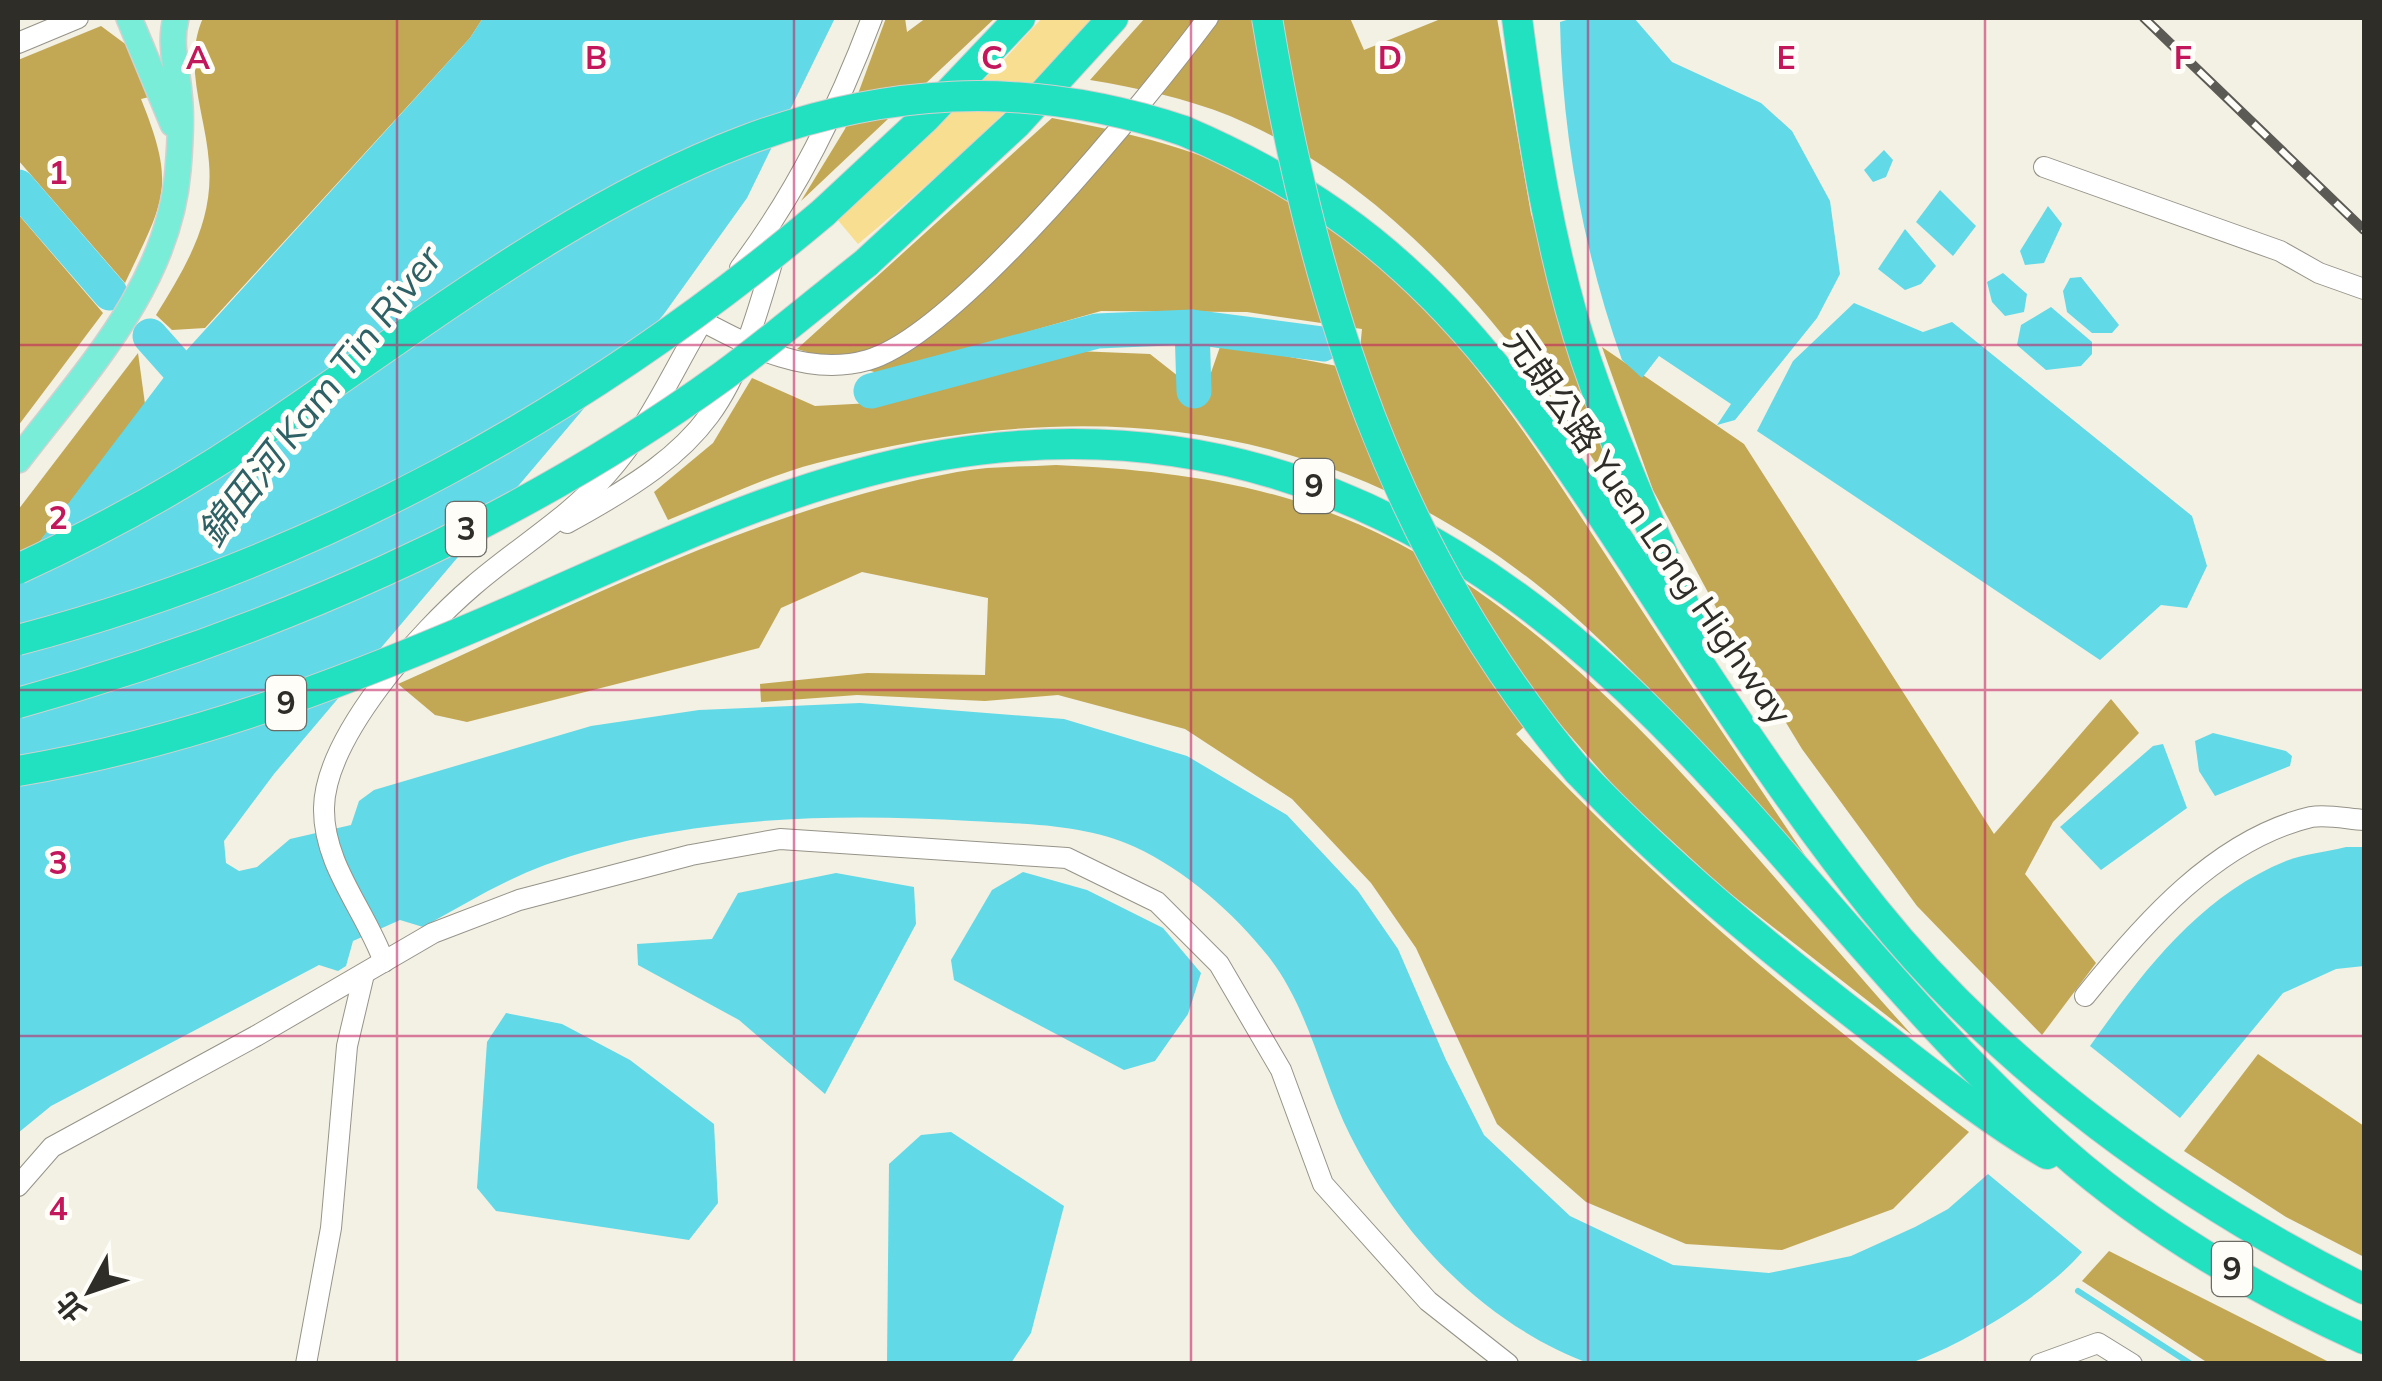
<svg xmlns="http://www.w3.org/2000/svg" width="2382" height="1381" viewBox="0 0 2382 1381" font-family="Mulish,'Noto Sans TC',sans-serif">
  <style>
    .green { fill: #f8de91 }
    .forest { fill: #c2a754 }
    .water { fill: #62d9e6 }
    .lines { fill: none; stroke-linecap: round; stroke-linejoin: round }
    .stream { stroke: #62d9e6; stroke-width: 6 }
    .river { stroke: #62d9e6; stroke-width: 35 }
    .minor-casing { stroke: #969388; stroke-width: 22 }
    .major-casing { stroke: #d1d1d0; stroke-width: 28 }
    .highway-casing { stroke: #d1d1d0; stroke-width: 32 }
    .minor { stroke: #fff; stroke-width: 20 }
    .major { stroke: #7aedd9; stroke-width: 25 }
    .highway { stroke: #22e1c0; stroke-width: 30 }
    .rail-casing { stroke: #5c5a54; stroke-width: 10 }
    .rail { stroke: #fefdf8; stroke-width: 6; stroke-dasharray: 19; stroke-linecap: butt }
    .highway-bridge-casing { stroke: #d1d1d0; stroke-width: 32; stroke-linecap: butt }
    .highway-bridge { stroke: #22e1c0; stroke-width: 30 }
    .grid { fill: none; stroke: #c2185b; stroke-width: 2.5; stroke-opacity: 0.55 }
    .labels { text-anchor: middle; stroke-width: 10; stroke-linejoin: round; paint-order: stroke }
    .shield { fill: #fefdf8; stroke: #6c6b66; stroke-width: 2.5 }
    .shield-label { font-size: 32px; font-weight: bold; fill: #2e2d28 }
    .street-label { font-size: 35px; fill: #2e2d28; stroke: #fefdf8 }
    .water-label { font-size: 38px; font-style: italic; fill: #2e6166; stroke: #fefdf8 }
    .grid-label { font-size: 32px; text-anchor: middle; font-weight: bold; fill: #c2185b; stroke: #fefdf8; stroke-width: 10; stroke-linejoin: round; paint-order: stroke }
  </style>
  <rect width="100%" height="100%" fill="#f3f0e4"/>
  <path class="green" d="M1042 18H1093C1021 101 943 173 858 244L836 218 1002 62Z"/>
  <g class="forest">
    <path d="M203 18H483L470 38 205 328 172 330 156 315C185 268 214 222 209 163 206 115 182 65 203 18Z"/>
    <polygon points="886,18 905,18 907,32 926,18 995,18 801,201 845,129"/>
    <path d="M1145 18H1350L1364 50 1443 18H1497L1531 214 1611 464 1601 471C1508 329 1392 184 1230 116 1185 98 1138 88 1090 80Z"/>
    <path d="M101 26 132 49 153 96 141 99C177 188 164 200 125 283L18 160V60Z"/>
    <path d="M1052 118C1149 136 1246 161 1326 220 1454 313 1537 450 1622 580 1685 677 1750 774 1815 870 1733 780 1655 687 1564 607 1342 416 1091 392 817 463 766 476 716 501 668 520L654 492 713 443 752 378 815 406 872 403 1076 351 1150 354 1183 380 1182 401 1200 404 1221 344 1358 370 1362 329 1247 312 1101 311 881 374 797 349Z"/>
    <polygon points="18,214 103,313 18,426"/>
    <polygon points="1602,347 1744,444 1994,834 2111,699 2139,733 2053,822 2025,874 2096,963 2042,1035 1917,906 1802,749 1718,611 1653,490"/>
    <polygon points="138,353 145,404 18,570 18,510"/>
    <path d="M1056 465C1145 469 1231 478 1317 508 1568 596 1740 847 1913 1036L1723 888 1621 794 1546 708 1516 734C1655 883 1807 1009 1969 1132L1893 1209 1782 1250 1686 1244 1586 1202 1497 1124 1416 948 1371 883 1292 799 1185 729 1058 695 985 701 857 695 761 702 760 684 867 673 985 675 988 598 862 572 781 608 759 648 467 722 435 715 398 684C578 603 761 508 957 472 989 466 1023 467 1056 465Z"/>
    <polygon points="2258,1054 2364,1126 2364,1257 2286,1217 2184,1151"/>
    <polygon points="2109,1251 2331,1363 2208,1363 2082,1281"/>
  </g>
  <g class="water">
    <path d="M483 18H835L747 198 664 314 274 774 224 841 226 863 239 871 257 867 290 839 351 825 359 801 374 790 591 726 699 710 860 703 1064 719 1187 756 1287 815 1358 891 1398 949 1446 1060 1484 1135 1570 1216 1673 1265 1769 1273 1851 1256 1915 1227 1948 1209 1988 1174 2082 1252C2046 1295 1962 1345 1910 1363L1591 1364C1484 1325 1400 1235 1350 1135 1321 1077 1309 1008 1268 956 1234 913 1185 870 1135 847 1085 824 1024 824 971 821 830 813 679 816 545 865 502 881 463 905 423 927L400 920 353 941 346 966 338 971 319 965 51 1106 18 1133V570L174 364 470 38Z"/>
    <path d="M1573 18H1634L1672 62 1761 103 1792 131 1830 201 1840 274 1817 318 1735 420 1717 425 1731 404 1659 356 1642 378 1622 360C1584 253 1562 135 1560 22Z"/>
    <polygon points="1884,150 1893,160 1886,177 1873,182 1864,170"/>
    <polygon points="1940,190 1976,226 1953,256 1916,222"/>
    <polygon points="2048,206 2062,224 2044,263 2025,265 2020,251"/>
    <polygon points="1905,229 1936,266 1921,284 1905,290 1878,269"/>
    <polygon points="2003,273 2027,294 2024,312 2005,316 1992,302 1987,282"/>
    <polygon points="2081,277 2119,325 2112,333 2092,333 2067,312 2063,291 2070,278"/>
    <polygon points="1854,303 1923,332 1952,322 2192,516 2207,566 2187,608 2161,605 2100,660 1757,431 1793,361"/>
    <polygon points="2051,307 2092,342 2092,354 2081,366 2046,370 2017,345 2021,325"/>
    <polygon points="2213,733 2286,751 2292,756 2290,766 2215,796 2199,771 2195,741"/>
    <polygon points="2163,744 2187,808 2101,870 2060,827 2153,746"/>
    <path d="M2346 847H2364V966L2336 969 2283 993 2180 1118 2090 1046C2142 973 2199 896 2286 861 2304 854 2327 852 2346 847Z"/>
    <polygon points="1023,872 1087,890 1163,928 1201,973 1188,1014 1155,1061 1124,1070 954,980 951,960 992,890"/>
    <polygon points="836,873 914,887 916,924 825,1094 739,1020 638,965 637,944 712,939 738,893"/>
    <polygon points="506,1013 562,1024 630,1060 714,1124 718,1203 689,1240 496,1211 477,1188 487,1042"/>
    <polygon points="951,1132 1064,1206 1031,1333 1011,1363 887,1363 889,1164 921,1135"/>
  </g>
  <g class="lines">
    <polyline class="stream" points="2078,1291 2191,1364"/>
    <g class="river">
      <polyline points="18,187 110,293"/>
      <polyline points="1192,327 1194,391"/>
      <polyline points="150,336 206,399"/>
      <polyline points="871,391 1097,331 1192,327 1323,344"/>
    </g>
    <defs>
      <g id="minor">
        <polyline points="18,43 78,18"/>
        <polyline points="2044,167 2280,251 2319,273 2364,289"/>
        <path d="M740 268C798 190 838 108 872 18"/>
        <path d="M702 321C753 348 809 377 868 360 958 334 1148 98 1208 18"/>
        <path d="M567 523C712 444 732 406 776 249"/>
        <path d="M384 962C366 911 323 865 324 808 325 737 420 631 473 586 517 548 568 518 607 474 651 425 676 363 711 307"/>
        <path d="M2085 996C2143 924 2217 839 2311 817 2327 814 2348 819 2364 820"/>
        <polyline points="18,1186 52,1147 256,1036 433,933 519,900 691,855 780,839 1067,858 1157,902 1219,964 1281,1070 1323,1184 1428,1301 1508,1364"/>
        <polyline points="306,1364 331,1228 347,1046 364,974"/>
        <polyline points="2040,1364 2098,1343 2132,1364"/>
      </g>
      <g id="major">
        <polyline points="129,18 173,124"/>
        <path d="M18 460C85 372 169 285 178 170 180 146 182 117 179 93 177 66 169 45 176 18"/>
      </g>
      <g id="highway">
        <path d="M1517 18C1532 133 1549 249 1586 360 1618 454 1659 544 1697 636"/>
        <path d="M1184 131C1266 166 1340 210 1405 270 1497 353 1565 459 1633 562 1709 680 1786 799 1874 909 2004 1071 2180 1197 2364 1289"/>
        <polyline points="823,213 926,117 1020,18"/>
        <polyline points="866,263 1017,123 1113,18"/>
        <path d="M543 597C672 540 802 479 943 455 1230 407 1459 519 1658 719 1797 858 1912 1019 2060 1149 2148 1227 2258 1291 2364 1339"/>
        <path d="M1578 771C1669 867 1768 948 1873 1029 1929 1072 1985 1118 2047 1154"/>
      </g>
    </defs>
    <use href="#minor" class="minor-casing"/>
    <use href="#major" class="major-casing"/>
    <use href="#highway" class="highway-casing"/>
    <use href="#minor" class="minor"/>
    <use href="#major" class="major"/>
    <use href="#highway" class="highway"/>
    <defs>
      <polyline id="rail" points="2144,18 2364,230"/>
    </defs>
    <use href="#rail" class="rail-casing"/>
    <use href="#rail" class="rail"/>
    <defs>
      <g id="highway-bridge">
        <path d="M1267 18C1313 296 1393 553 1578 771"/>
        <path d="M18 569C98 532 176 490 249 441 542 246 807 5 1184 131"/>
        <path d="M18 640C317 561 587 412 823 213"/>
        <path d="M18 703C266 634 513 528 723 376 772 340 818 301 866 263"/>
        <path d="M18 771C202 740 373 672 543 597"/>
      </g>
    </defs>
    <use href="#highway-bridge" class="highway-bridge-casing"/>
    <use href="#highway-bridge" class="highway-bridge"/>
  </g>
  <path class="grid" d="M397 18V1364M794 18V1364M1191 18V1364M1588 18V1364M1985 18V1364M18 345H2364M18 690H2364M18 1036H2364"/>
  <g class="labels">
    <g class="shield">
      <rect x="1294" y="459" width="40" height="54" rx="8"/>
      <rect x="446" y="502" width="40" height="54" rx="8"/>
      <rect x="266" y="676" width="40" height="54" rx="8"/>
      <rect x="2212" y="1242" width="40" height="54" rx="8"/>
    </g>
    <g class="shield-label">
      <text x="1314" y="497">9</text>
      <text x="466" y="540">3</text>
      <text x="286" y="714">9</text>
      <text x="2232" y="1280">9</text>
    </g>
    <g class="street-label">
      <text transform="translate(1648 527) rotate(55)" y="12">元朗公路 Yuen Long Highway</text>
    </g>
    <g class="water-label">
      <text transform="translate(320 396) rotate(-52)" y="13">錦田河 Kam Tin River</text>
    </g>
  </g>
  <g class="grid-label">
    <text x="198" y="69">A</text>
    <text x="596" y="69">B</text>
    <text x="992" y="69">C</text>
    <text x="1390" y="69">D</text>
    <text x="1786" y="69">E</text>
    <text x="2183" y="69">F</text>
    <text x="58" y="184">1</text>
    <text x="58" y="529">2</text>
    <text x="58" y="874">3</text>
    <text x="58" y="1220">4</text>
  </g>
  <rect width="2382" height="1381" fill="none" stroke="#2e2d28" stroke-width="40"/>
  <g transform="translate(90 1291) rotate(230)" stroke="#fefdf8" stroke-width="8" paint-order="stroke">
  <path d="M0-8L18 38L0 25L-18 38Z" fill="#2e2d28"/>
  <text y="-15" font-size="28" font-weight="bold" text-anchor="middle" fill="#2e2d28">北</text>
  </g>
</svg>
